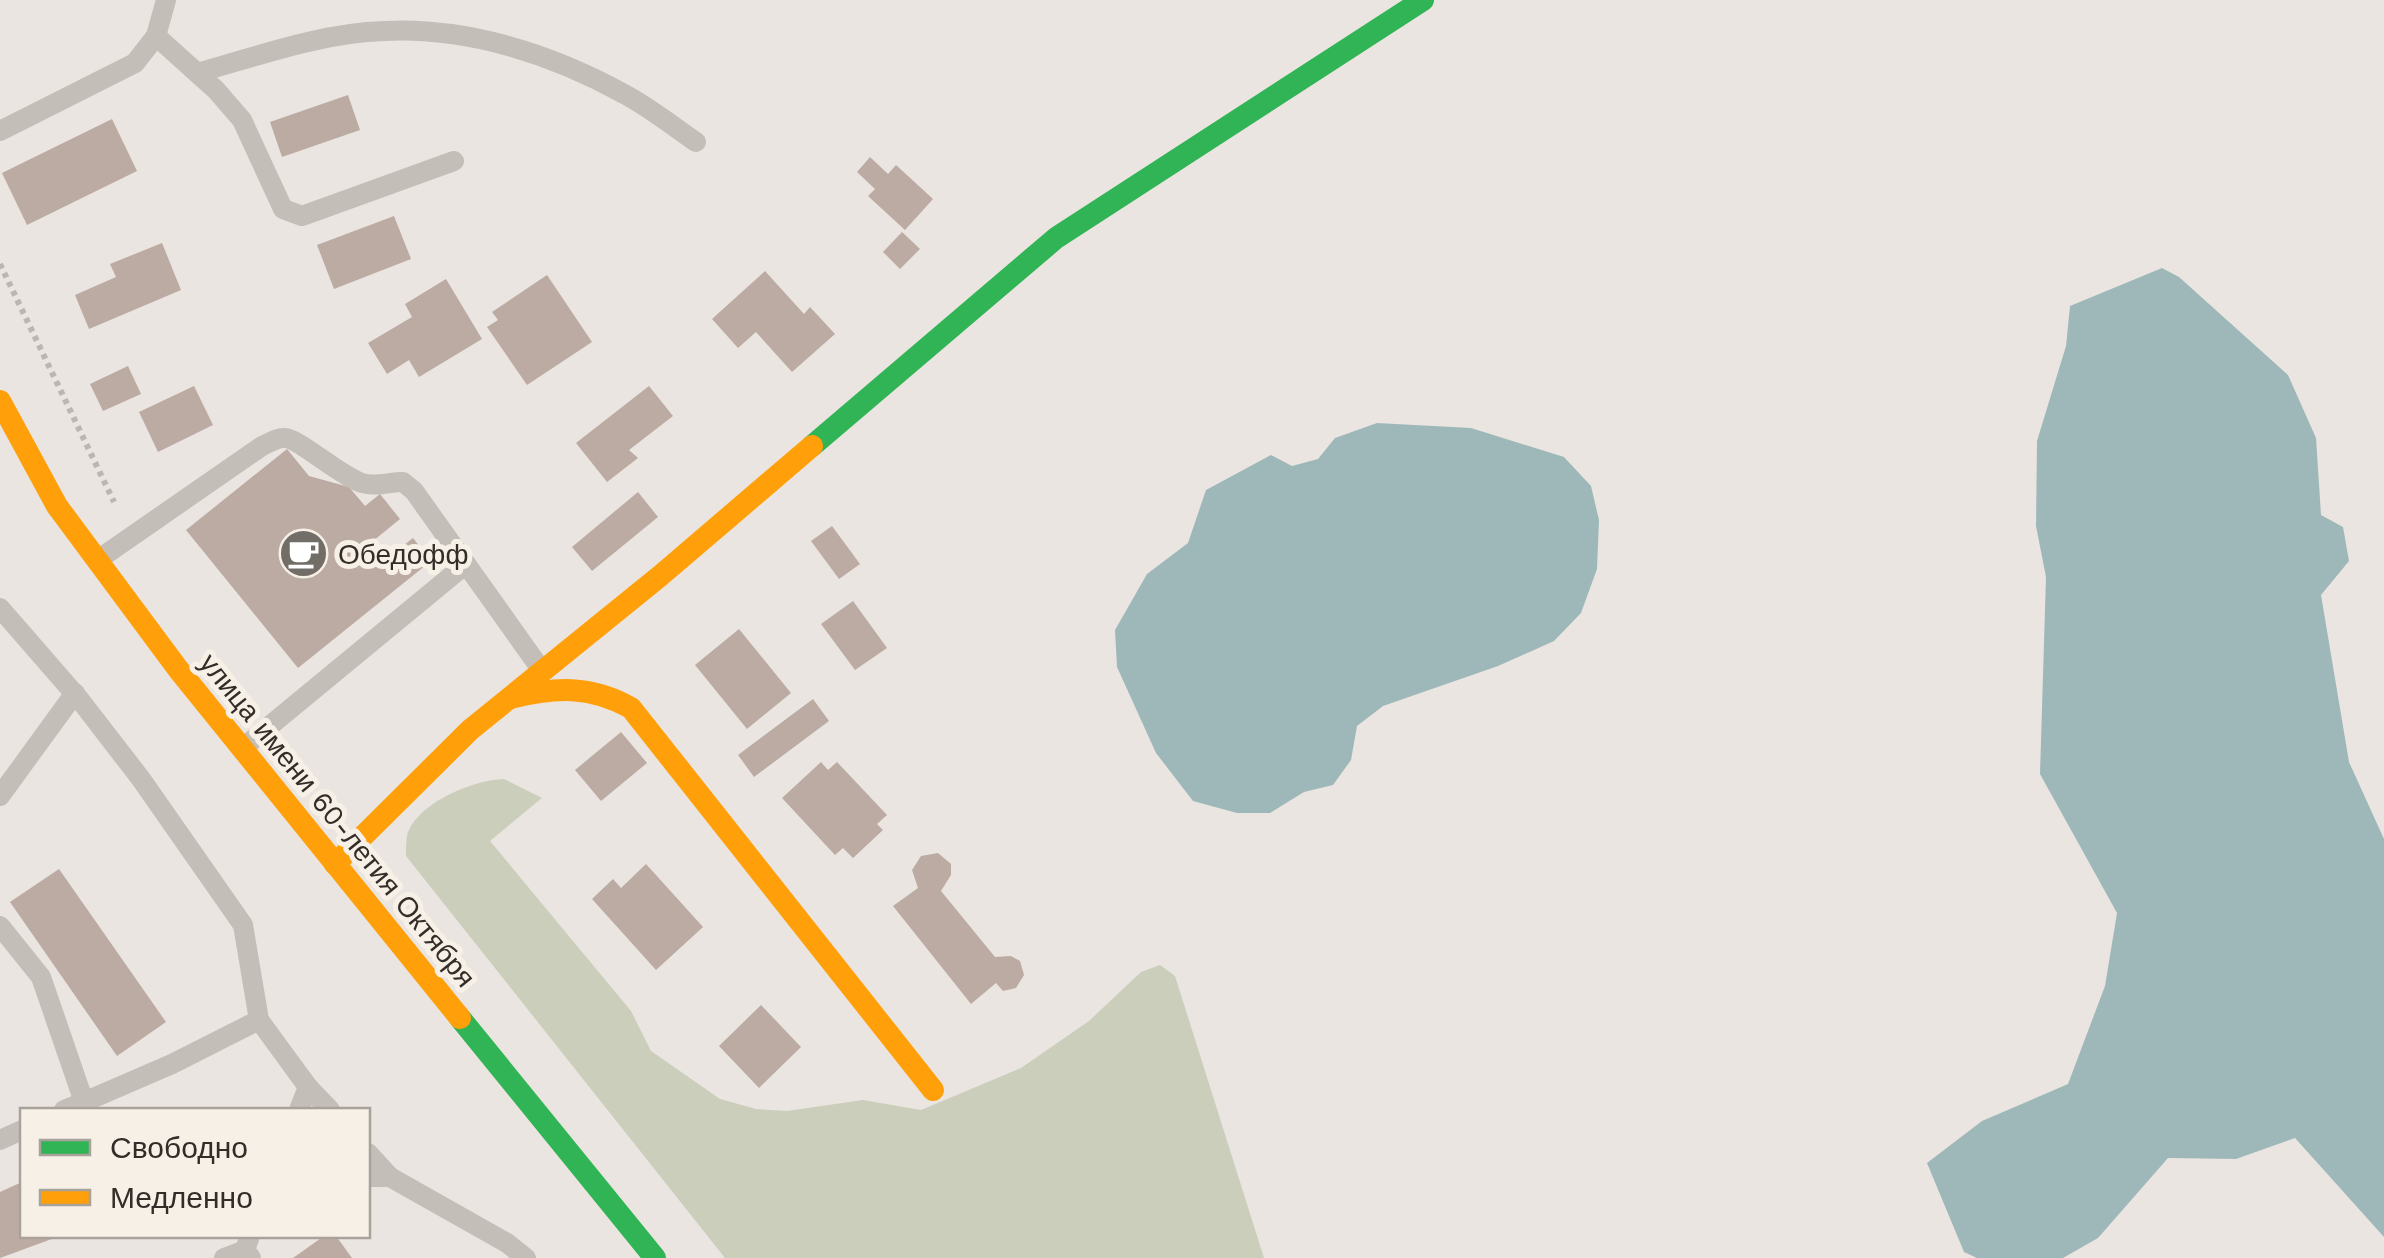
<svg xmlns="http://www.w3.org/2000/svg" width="2384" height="1258" viewBox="0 0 2384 1258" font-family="'Work Sans',sans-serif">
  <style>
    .green { fill: #cacebb }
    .water { fill: #9eb8b9 }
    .building { fill: #bcaba3 }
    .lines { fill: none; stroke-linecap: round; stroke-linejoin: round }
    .path { stroke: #bcb6b1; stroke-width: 6; stroke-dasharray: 5 5; stroke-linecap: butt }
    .lane { stroke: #c3beb8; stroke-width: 20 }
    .fast { stroke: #30b455; stroke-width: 22 }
    .slow { stroke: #ff9f0a; stroke-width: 22 }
    .labels { text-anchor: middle; stroke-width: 10; stroke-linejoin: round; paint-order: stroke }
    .poi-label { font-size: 28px; fill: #332c28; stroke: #f7f0e7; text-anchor: start }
    .street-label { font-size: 28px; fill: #332c28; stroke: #f7f0e7 }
  </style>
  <rect width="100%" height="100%" fill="#eae5e0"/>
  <path class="green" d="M504 779 542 798 490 841 631 1011 651 1051 720 1099 756 1109 787 1111 863 1100 921 1110 1021 1068 1089 1021 1141 972 1160 965 1175 976 1264 1258H725L406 856C406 849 406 838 408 832 421 801 474 780 504 779Z"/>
  <g class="water">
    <polygon points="2162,268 2179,277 2288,375 2316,438 2321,515 2343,527 2349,561 2321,595 2349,762 2384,839 2384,1237 2295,1138 2236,1159 2168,1158 2098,1238 2063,1258 1977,1258 1964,1252 1927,1163 1982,1121 2068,1084 2105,986 2117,913 2040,774 2046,577 2036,526 2037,441 2066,346 2070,306"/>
    <polygon points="1377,423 1471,428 1564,457 1591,486 1599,520 1597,569 1581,613 1554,641 1498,666 1383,706 1357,726 1351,760 1333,785 1304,792 1270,813 1237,813 1193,801 1156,753 1117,667 1115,630 1147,574 1188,543 1206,490 1271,455 1292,466 1318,459 1335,438"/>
  </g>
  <g class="building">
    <polygon points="348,95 360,130 282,157 270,122"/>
    <polygon points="112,119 137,171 27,225 2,173"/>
    <polygon points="870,157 888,174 896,165 933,199 905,230 868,196 875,189 857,172"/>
    <polygon points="394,216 411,259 334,289 317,245"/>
    <polygon points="902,232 920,249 900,269 883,252"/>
    <polygon points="162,243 181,290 89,329 75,295 116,277 110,264"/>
    <polygon points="765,271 804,314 810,307 835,334 792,372 756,332 738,348 712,319"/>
    <polygon points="547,275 592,342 527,385 487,327 498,320 492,312"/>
    <polygon points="446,279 482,339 419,377 409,360 387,374 368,343 412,317 405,304"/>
    <polygon points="128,366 141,394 103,411 90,384"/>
    <polygon points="194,386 213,425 158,452 139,412"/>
    <polygon points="649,386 673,416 629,450 638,458 607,482 576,443"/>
    <polygon points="287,449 309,476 349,487 365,506 380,494 400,519 362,550 376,567 413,538 431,561 298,668 186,530"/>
    <polygon points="638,492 658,517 592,571 572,547"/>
    <polygon points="832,526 860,564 839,579 811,541"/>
    <polygon points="853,601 887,648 855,670 821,624"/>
    <polygon points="739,629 791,693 747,729 695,665"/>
    <polygon points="813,699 829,721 754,777 738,755"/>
    <polygon points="621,732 647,763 601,801 575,770"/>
    <polygon points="821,762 828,770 837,762 887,815 877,824 883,830 853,858 843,848 835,855 782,798"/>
    <polygon points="938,853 951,864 951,875 941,891 995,957 1011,956 1020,961 1024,975 1016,988 1003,991 996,983 971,1004 893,906 918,888 912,870 921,856"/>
    <polygon points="646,864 703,927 656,970 592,899 613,879 621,888"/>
    <polygon points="59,869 166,1022 117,1056 10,902"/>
    <polygon points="761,1005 801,1047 759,1088 719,1046"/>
    <polygon points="22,1182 22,1236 60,1236 0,1258 0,1192"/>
    <polygon points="324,1236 336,1236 352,1258 293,1258"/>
  </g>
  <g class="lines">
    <polyline class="path" points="0,264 114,502"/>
    <g class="lane">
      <polyline points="156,36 216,90 242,120 283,209 302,216 454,161"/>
      <path d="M197 73C258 56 321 33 384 31 468 27 552 54 626 95 650 108 673 126 696 142"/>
      <polyline points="0,131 135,63 156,36 166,0"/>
      <path d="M99 559 262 446C269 443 278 437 285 438 298 438 340 476 362 483 376 487 389 482 403 482L414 491 540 668"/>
      <polyline points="0,608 80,700 141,779 243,925 259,1020 308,1087 299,1110"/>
      <polyline points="244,747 466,564"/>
      <polyline points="0,796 75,693"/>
      <polyline points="0,926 41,977 84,1102 172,1064 259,1020"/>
      <polyline points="308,1087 330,1110"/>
      <polyline points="64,1110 84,1102"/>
      <polyline points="0,1140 22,1130"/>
      <polyline points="368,1153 390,1177 368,1177"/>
      <polyline points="390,1177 507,1243 526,1258"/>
      <polyline points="250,1236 245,1250 251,1258"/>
      <polyline points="224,1258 245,1250"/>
    </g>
    <g class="fast">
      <polyline points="812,446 1056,238 1423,0"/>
      <polyline points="460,1018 655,1258"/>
    </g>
    <g class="slow">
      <polyline points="0,401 57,506 178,669 460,1018"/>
      <path d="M510 698C555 687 590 685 631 708L933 1090"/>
      <polyline points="335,864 470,730 660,576 812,446"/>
    </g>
  </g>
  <defs>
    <symbol id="cafe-disc" viewBox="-11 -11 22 22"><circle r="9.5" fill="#736d68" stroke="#f7f0e7"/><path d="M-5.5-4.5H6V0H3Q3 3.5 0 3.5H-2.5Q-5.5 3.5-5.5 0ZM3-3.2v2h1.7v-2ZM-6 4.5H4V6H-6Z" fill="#fff"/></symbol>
  </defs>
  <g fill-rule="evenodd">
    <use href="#cafe-disc" x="276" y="526" width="55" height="55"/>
  </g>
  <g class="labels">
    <g class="poi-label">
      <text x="338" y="564">Обедофф</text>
    </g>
    <g class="street-label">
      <text transform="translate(338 820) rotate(51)" y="10">улица имени 60-летия Октября</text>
    </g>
  </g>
  <rect x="20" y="1108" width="350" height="130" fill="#f7f0e7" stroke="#a9a29b" stroke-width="2.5"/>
  <rect x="40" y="1140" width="50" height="15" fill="#30b455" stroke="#a9a29b" stroke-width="2.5"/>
  <text x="110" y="1158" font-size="30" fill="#332c28">Свободно</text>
  <rect x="40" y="1190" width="50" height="15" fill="#ff9f0a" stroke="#a9a29b" stroke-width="2.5"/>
  <text x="110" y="1208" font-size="30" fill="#332c28">Медленно</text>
</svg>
